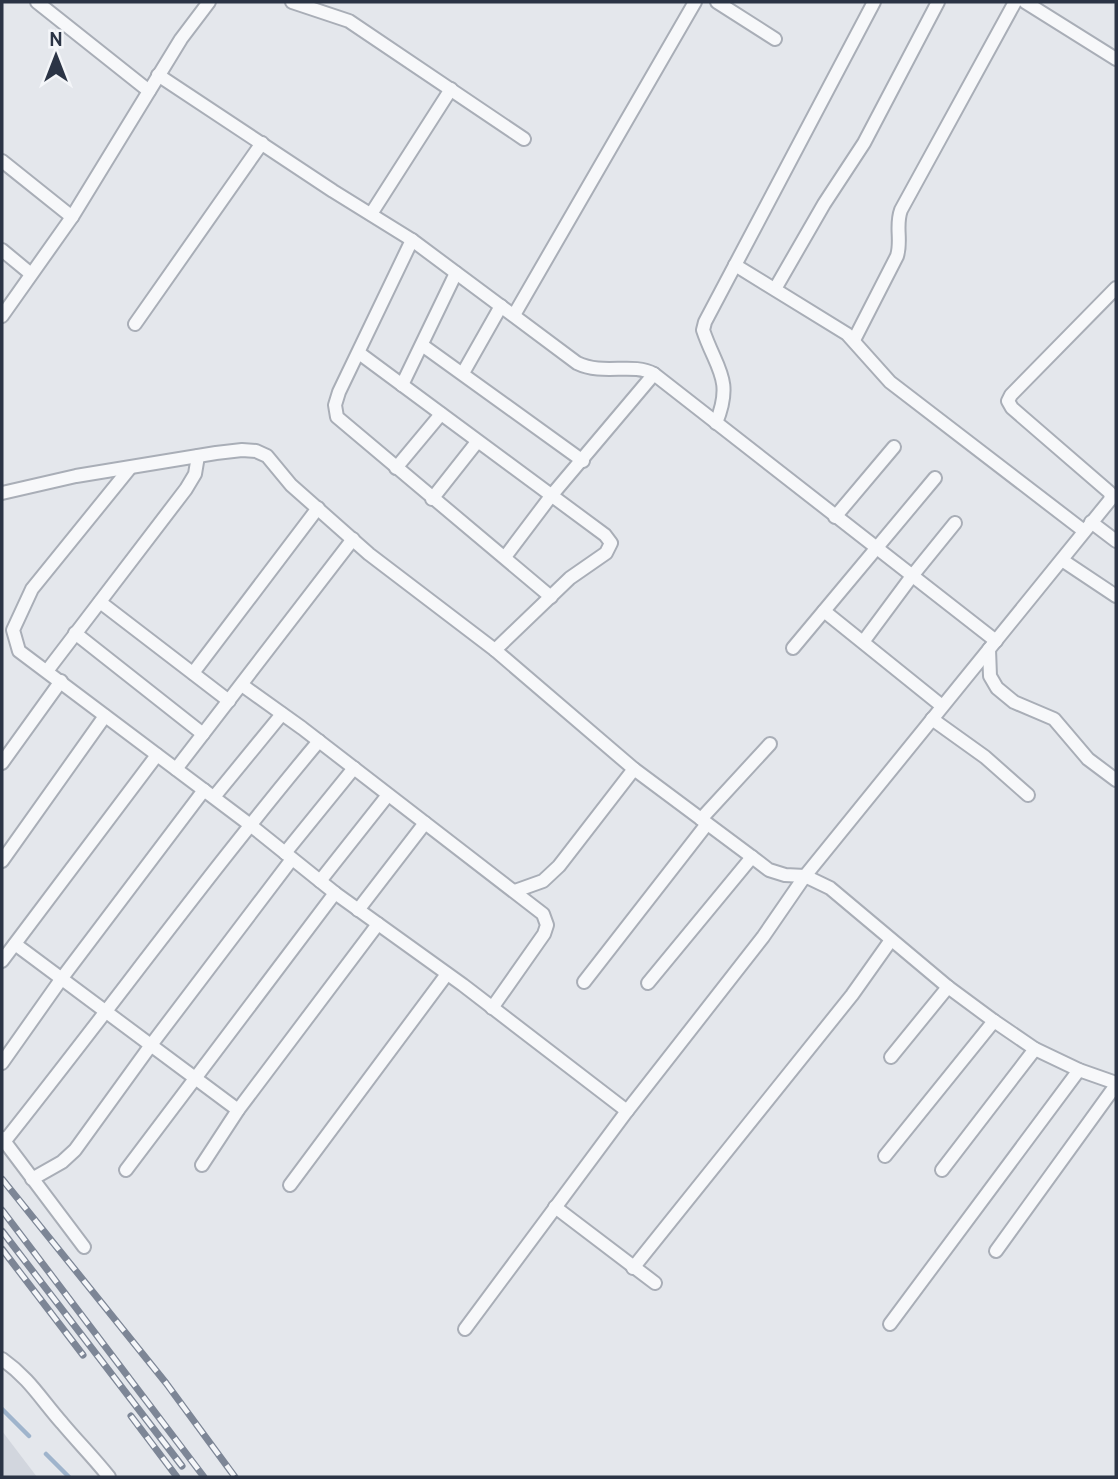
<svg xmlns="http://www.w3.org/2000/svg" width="1118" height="1479" viewBox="0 0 1118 1479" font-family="Cabin,sans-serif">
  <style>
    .built { fill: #d2d6de }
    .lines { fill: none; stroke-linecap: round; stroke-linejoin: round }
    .stream { stroke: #9fb4cc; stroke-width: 4.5 }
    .street-casing { stroke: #a9aeb7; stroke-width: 16 }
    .street { stroke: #f7f8fa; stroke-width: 12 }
    .rail-casing { stroke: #7d8696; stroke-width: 7 }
    .rail { stroke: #f4f6f9; stroke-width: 4.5; stroke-dasharray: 13; stroke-linecap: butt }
  </style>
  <rect width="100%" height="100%" fill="#e4e7ec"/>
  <polygon class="built" points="2,1431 37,1477 2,1477"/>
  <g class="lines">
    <g class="stream">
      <polyline points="2,1409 29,1436"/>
      <polyline points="46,1454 69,1477"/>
    </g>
    <defs>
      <g id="street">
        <polyline points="37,2 149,91"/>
        <polyline points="292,2 349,21 524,139"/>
        <polyline points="717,2 775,39"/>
        <polyline points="1025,2 1116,59"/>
        <path d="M158 75 333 191 412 240 577 363C604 376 632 362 654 374L996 641"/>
        <polyline points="2,161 72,217"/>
        <polyline points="371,214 451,89"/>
        <polyline points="412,240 339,392 335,405 337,417 551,597"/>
        <polyline points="2,250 31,274"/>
        <polyline points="735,265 847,334 890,382 1084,531"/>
        <polyline points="775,289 824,204 864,143 938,2"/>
        <polyline points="514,315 695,2"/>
        <polyline points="2,316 72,217 181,39 209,2"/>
        <polyline points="135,324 262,143"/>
        <path d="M854 340 897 256C902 240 895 226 901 210L1015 2"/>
        <polyline points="422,345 583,461"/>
        <polyline points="359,353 605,535 611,543 606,553 570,578 495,650"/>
        <polyline points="463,373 501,306"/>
        <polyline points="402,385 456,273"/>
        <path d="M716 423C734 379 716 369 703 330L705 322 874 2"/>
        <polyline points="130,468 32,589 13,630 19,651 249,824 335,893 463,985 627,1111"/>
        <polyline points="396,468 441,414"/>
        <polyline points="2,493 76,476 216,453 242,450 256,451 267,456 291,485 369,554 495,650 634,769 752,857 769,870 785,875 805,876 830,888 948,987 994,1021 1035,1049 1079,1070 1116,1083"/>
        <polyline points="432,499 477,442"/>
        <polyline points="835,517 894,447"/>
        <polyline points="1091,522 1116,541"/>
        <polyline points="505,557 551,496 654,374"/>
        <polyline points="1062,560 1116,596"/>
        <polyline points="100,602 229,701"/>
        <polyline points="824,611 942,706"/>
        <polyline points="75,633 203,734"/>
        <polyline points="863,642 912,576 955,523"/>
        <polyline points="793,648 935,478"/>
        <polyline points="989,649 990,676 997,688 1014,702 1054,719 1088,759 1116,780"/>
        <polyline points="47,671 186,489 195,474 198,456"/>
        <polyline points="193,673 318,508"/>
        <polyline points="242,685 302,728 543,914 547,925 544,934 492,1008"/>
        <polyline points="932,719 985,757 1028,795"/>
        <polyline points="2,763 61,681"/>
        <polyline points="176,769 353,539"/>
        <polyline points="214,797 282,714"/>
        <polyline points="701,819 770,744"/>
        <polyline points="285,853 354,768"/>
        <polyline points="2,861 105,716"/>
        <polyline points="320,881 388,795"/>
        <polyline points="515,891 543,881 559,866 634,769"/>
        <polyline points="358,910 425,823"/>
        <polyline points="15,944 238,1110"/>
        <polyline points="2,961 157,755"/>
        <polyline points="584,982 707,824"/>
        <polyline points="648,983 752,857"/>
        <polyline points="891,1057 948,987"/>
        <polyline points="2,1063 62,978 204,790"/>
        <polyline points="2,1138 84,1247"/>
        <path d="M4 1142C110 1009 210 871 319 741"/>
        <polyline points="885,1156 994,1021"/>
        <polyline points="202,1165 238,1110 378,924"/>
        <polyline points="126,1170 335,893"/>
        <polyline points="942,1170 1035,1049"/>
        <polyline points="32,1179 62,1162 75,1150 151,1045 292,859"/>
        <polyline points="290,1185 447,974"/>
        <polyline points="555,1207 655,1283"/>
        <polyline points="996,1251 1116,1085"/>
        <polyline points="633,1268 852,995 891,940"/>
        <polyline points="890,1324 1079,1070"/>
        <polyline points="465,1329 627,1111 763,937 805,876 1110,500 1111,494 1108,491 1012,408 1008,401 1011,395 1116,288"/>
        <path d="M2 1359C30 1379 40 1398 62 1423 77 1441 94 1458 109 1477"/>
      </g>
    </defs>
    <use href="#street" class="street-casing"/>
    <use href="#street" class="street"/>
    <defs>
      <g id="rail">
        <polyline points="2,1179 166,1383 235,1477"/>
        <polyline points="2,1210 204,1477"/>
        <polyline points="2,1231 182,1466"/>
        <polyline points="2,1249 83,1355"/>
        <polyline points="131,1416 177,1477"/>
      </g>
    </defs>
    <use href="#rail" class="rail-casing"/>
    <use href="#rail" class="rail"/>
  </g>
  <rect width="1118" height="1479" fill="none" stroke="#2b3445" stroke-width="7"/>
  <g transform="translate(56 56)" stroke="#f4f6f9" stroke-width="5" paint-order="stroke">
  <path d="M0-5L12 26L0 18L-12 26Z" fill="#2b3445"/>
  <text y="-10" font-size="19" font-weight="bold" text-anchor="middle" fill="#2b3445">N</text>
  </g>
</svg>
